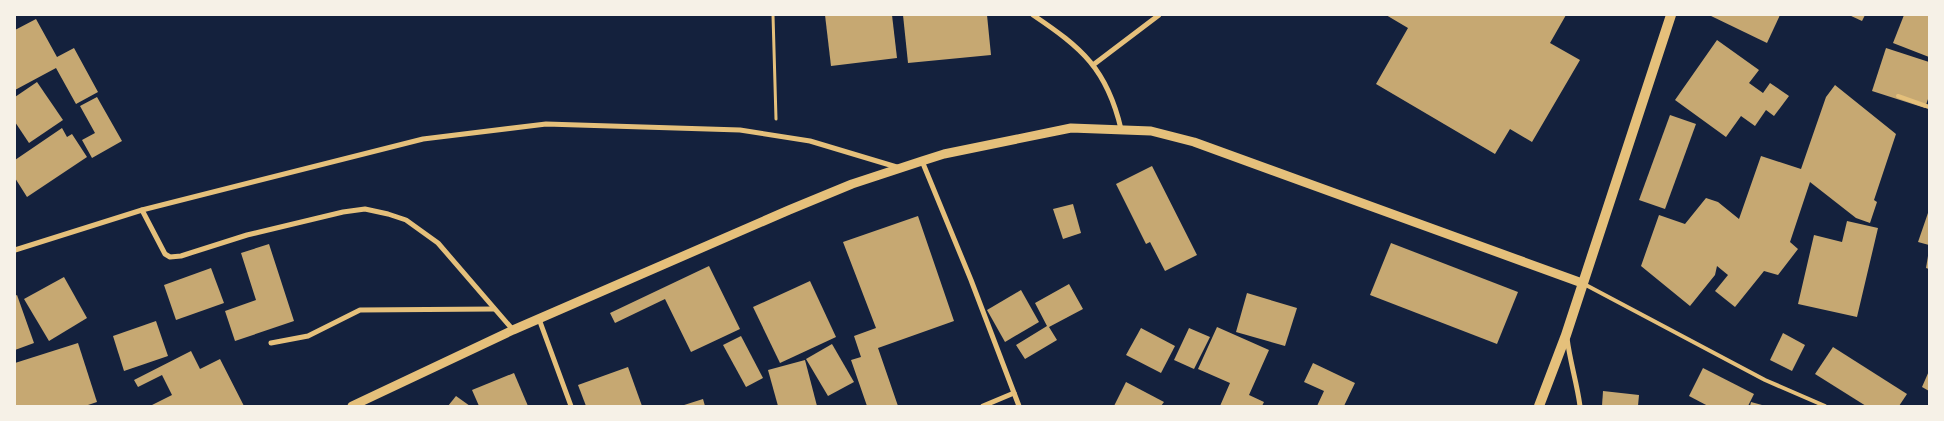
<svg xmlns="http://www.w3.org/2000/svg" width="1944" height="421" viewBox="0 0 1944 421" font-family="Figtree,sans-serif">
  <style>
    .building { fill: #c6a872 }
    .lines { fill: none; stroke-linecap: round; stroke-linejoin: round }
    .path { stroke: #e5c07b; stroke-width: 3 }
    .service { stroke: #e5c07b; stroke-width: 4 }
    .minor { stroke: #e5c07b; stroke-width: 5 }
    .tertiary { stroke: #e5c07b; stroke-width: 9 }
    .secondary { stroke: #e5c07b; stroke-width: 10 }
  </style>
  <rect width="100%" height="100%" fill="#14213d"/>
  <g class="building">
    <polygon points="825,15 892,15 897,58 831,66"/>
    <polygon points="903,15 987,15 991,55 908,63"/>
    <polygon points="1386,15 1566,15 1550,43 1580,60 1532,142 1510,129 1495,154 1376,84 1408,28"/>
    <polygon points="1709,15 1780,15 1767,43"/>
    <polygon points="1849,15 1865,15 1862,21"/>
    <polygon points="1904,15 1929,15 1929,57 1893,43"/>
    <polygon points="36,19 57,57 74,48 98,92 76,104 56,68 15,90 15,30"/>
    <polygon points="1717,40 1759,70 1749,83 1763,93 1770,83 1789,96 1774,116 1766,110 1755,126 1741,116 1726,137 1675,100"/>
    <polygon points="1886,48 1929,62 1929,96 1925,108 1872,91"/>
    <polygon points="37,82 63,120 29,143 15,122 15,97"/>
    <polygon points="1835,85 1896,134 1874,200 1877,202 1870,223 1856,218 1810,182 1790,242 1798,249 1778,275 1764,271 1735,307 1715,291 1728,275 1717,266 1715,275 1690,306 1641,266 1659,215 1685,224 1706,198 1718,202 1739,219 1761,156 1801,169 1826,97"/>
    <polygon points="97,97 122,141 92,158 82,140 95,133 80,106"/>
    <polygon points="1670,115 1696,124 1665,209 1639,200"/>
    <polygon points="62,128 67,137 72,134 87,157 27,197 15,178 15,160"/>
    <polygon points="1152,166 1197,255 1165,271 1150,242 1146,244 1116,184"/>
    <polygon points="1073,204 1081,233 1063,239 1053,209"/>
    <polygon points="1929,210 1929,245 1918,242"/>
    <polygon points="918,216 954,321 878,348 898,406 867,406 851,360 861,357 854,336 876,328 843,242"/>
    <polygon points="1847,221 1878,228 1857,317 1798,304 1814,235 1842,242"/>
    <polygon points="1391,243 1518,292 1497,344 1370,295"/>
    <polygon points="269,244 294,321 235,341 225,311 256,300 241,253"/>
    <polygon points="1928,256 1929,256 1929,269 1926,268"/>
    <polygon points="709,266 740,329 691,352 665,299 615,323 610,313"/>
    <polygon points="211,268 224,303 176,320 164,285"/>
    <polygon points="64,277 87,318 49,341 24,299"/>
    <polygon points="810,281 836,337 780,363 753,307"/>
    <polygon points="1069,284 1083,309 1049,327 1057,340 1025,359 1016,345 1047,326 1035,303"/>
    <polygon points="1021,290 1039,322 1005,342 987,310"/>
    <polygon points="1247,293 1297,308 1285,346 1236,332"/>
    <polygon points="17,295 34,343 15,350 15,296"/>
    <polygon points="156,321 168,356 124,371 113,336"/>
    <polygon points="1217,327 1269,350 1249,395 1264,402 1262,406 1220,406 1230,383 1198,369"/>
    <polygon points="1141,328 1175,346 1161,373 1126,355"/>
    <polygon points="1189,328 1210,337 1194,369 1174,360"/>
    <polygon points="1783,333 1805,345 1792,371 1770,360"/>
    <polygon points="741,336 763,378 746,387 723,345"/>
    <polygon points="78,343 97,402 85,406 15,406 15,363"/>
    <polygon points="832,344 854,382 828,396 806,359"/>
    <polygon points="1833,347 1907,394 1899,406 1866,406 1815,374"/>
    <polygon points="191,351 200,369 220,359 244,406 150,406 172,395 162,375 138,387 134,380"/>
    <polygon points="805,360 817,406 778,406 768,370"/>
    <polygon points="1313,363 1355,383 1344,406 1317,406 1324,391 1304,382"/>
    <polygon points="628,367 642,406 586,406 578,385"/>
    <polygon points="1703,368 1754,394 1748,406 1708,406 1689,396"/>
    <polygon points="1929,371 1929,391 1922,387"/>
    <polygon points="514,373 528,406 479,406 472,390"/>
    <polygon points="1126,382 1164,402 1161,406 1114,406"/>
    <polygon points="1603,391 1639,395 1638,406 1602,406"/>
    <polygon points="456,396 470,406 448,406"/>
    <polygon points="703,399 705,406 681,406"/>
    <polygon points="1751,402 1762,405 1762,406 1750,406"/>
  </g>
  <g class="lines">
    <polyline class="path" points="773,15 776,119"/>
    <g class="service">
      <polyline points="1898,96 1929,107"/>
      <polyline points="1584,284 1765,380 1825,406"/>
    </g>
    <g class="minor">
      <path d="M1033 15C1082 48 1107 69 1121 129"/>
      <polyline points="1093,65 1159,15"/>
      <polyline points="922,161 971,280 1019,406"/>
      <polyline points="142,210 165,254 170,257 181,256 247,235 343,212 365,209 388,214 406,220 438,243 513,330"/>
      <polyline points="15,250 142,210 423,139 546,124 740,130 810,141 900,168"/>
      <polyline points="539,319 571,406"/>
      <path d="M1567 338C1570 362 1577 383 1580 406"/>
      <polyline points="271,343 308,336 360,310 494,309"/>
      <polyline points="983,406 1014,393"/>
    </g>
    <polyline class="tertiary" points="352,406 513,330 789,210 852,184 922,161 944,154 1071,128 1151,131 1194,142 1582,283"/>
    <polyline class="secondary" points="1539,406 1566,335 1671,15"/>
  </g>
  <rect width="1944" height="421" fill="none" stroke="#f6f1e7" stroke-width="32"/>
</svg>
